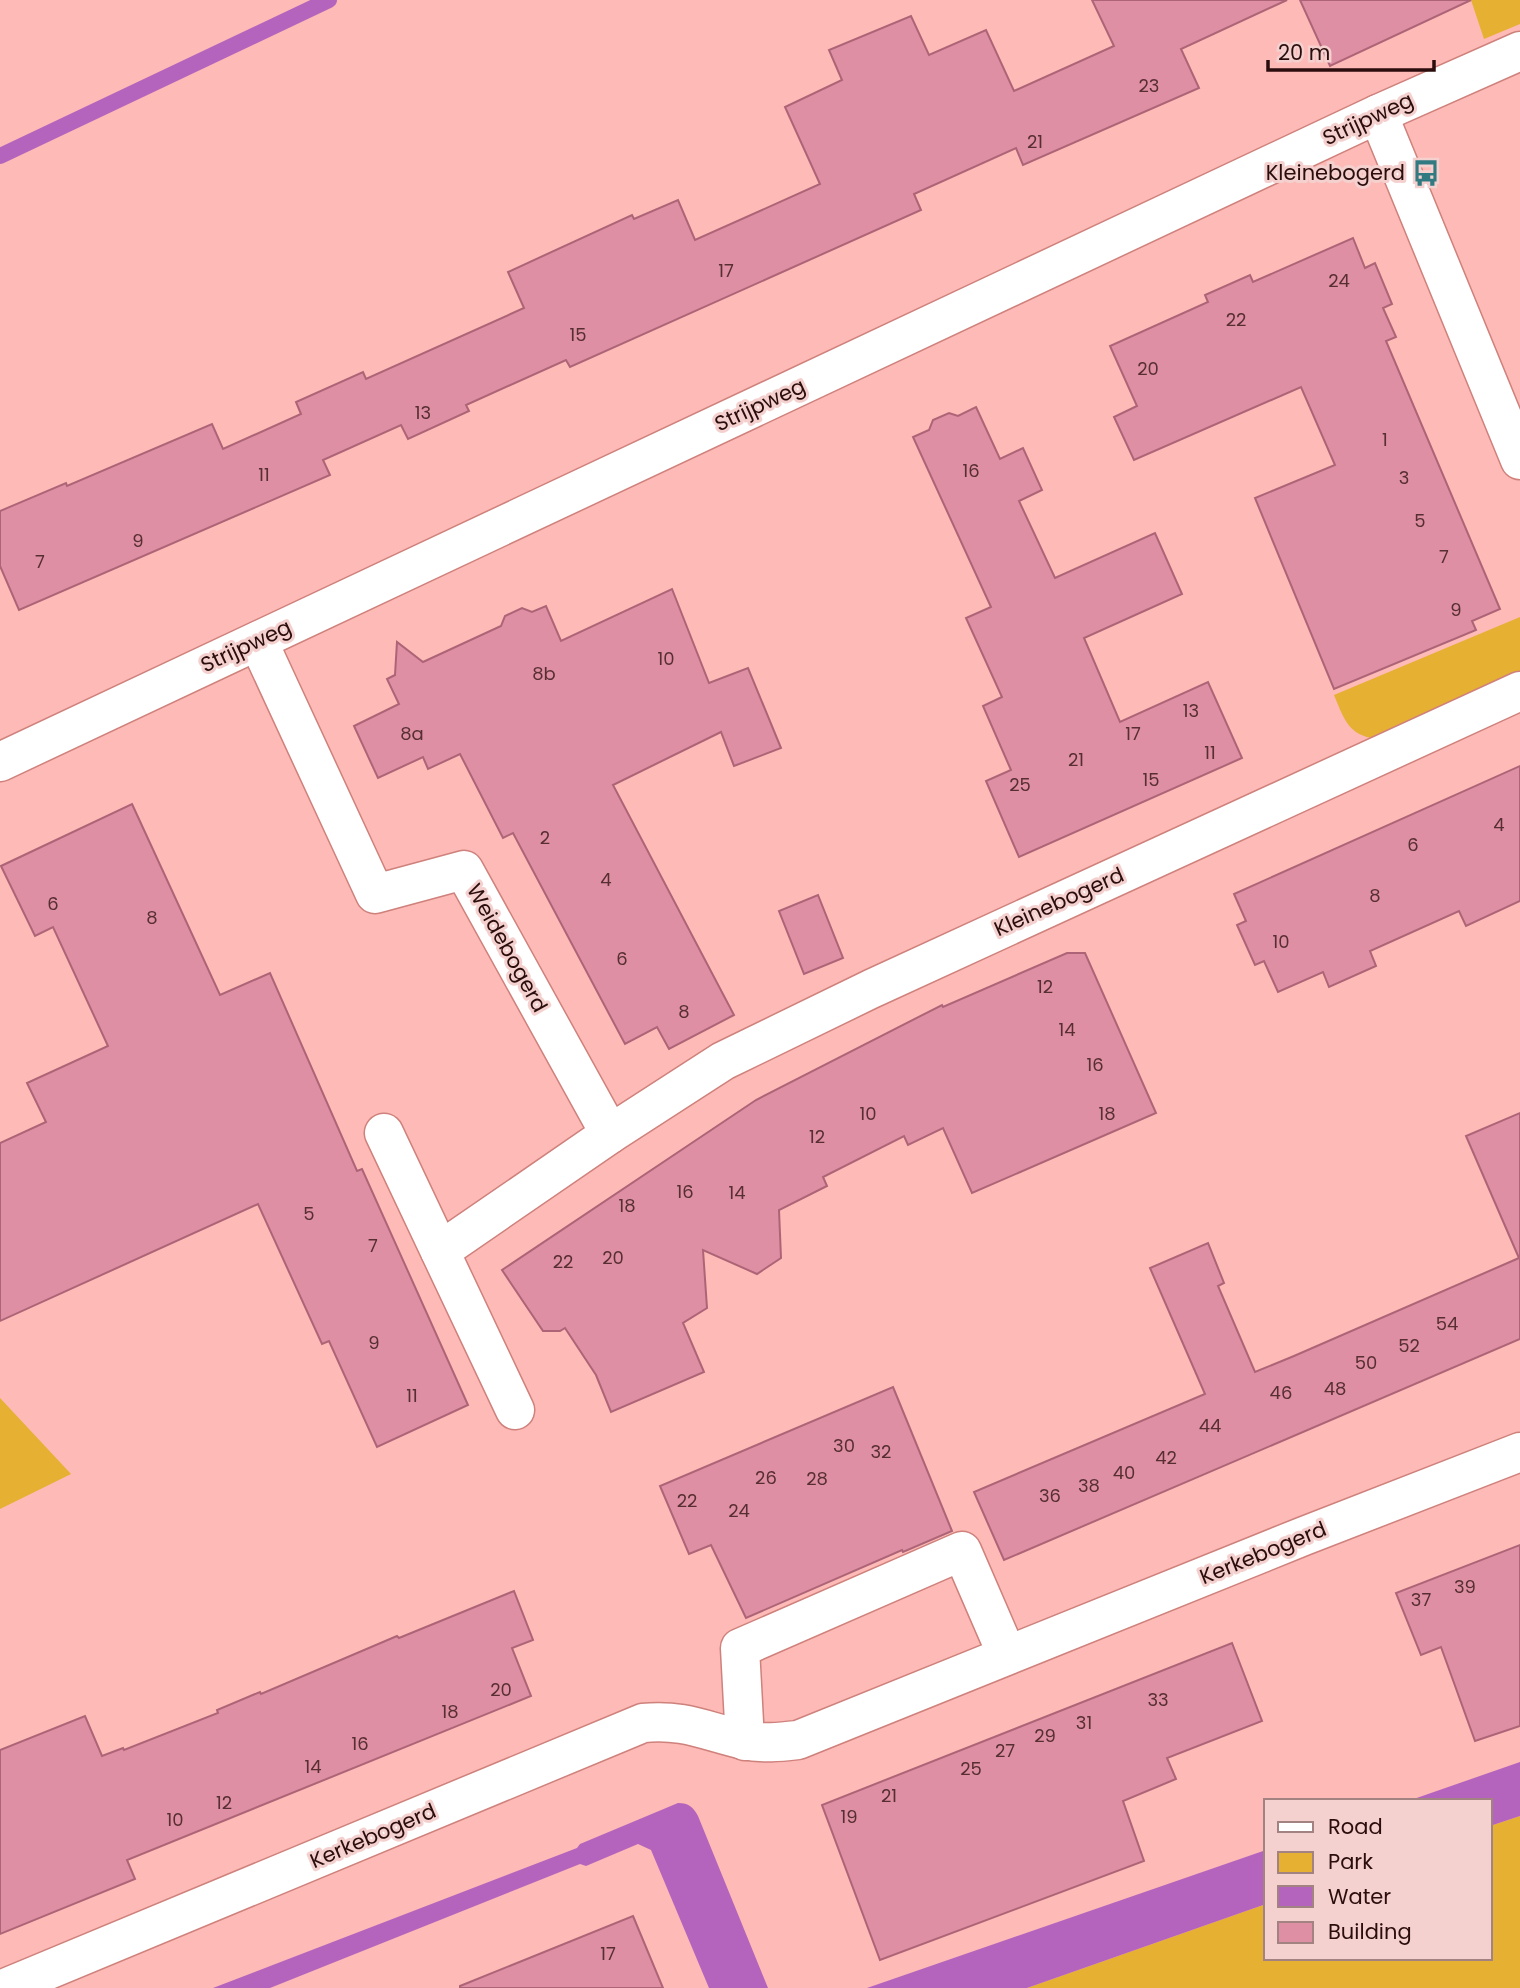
<svg xmlns="http://www.w3.org/2000/svg" width="1520" height="1988" viewBox="0 0 1520 1988" font-family="Poppins,sans-serif">
  <style>
    .green { fill: #e6b033 }
    .water { fill: #b464bd }
    .lines { fill: none; stroke-linecap: round; stroke-linejoin: round }
    .stream { stroke: #b464bd; stroke-width: 16 }
    .building { fill: #de8fa3; stroke: #ae6477; stroke-width: 2 }
    .street-casing { stroke: #cf817c; stroke-width: 41 }
    .street { stroke: #fff; stroke-width: 38 }
    .labels { text-anchor: middle; stroke-width: 6; stroke-linejoin: round; paint-order: stroke }
    .number-label { font-size: 18px; fill: #572e32 }
    .street-label { font-size: 21px; fill: #2a0d0c; stroke: #f4d1cf }
    .poi-label { font-size: 21px; fill: #2a0d0c; stroke: #f4d1cf; text-anchor: end }
  </style>
  <rect width="100%" height="100%" fill="#fdbab6"/>
  <g class="green">
    <polygon points="1471,0 1520,0 1520,24 1484,39"/>
    <path d="M1520 617V676L1371 738C1347 733 1343 716 1334 695Z"/>
    <polygon points="0,1398 71,1474 0,1509"/>
    <polygon points="1520,1816 1520,1988 1027,1988 1266,1904 1266,1958 1490,1958 1490,1826"/>
  </g>
  <g class="water">
    <polygon points="1520,1762 1520,1816 1490,1826 1490,1801 1408,1801"/>
    <path d="M678 1803C689 1803 693 1807 698 1816L768 1988H709L651 1850 638 1844 586 1866 580 1864 270 1988H213L577 1848 580 1844Z"/>
    <polygon points="1266,1850 1266,1904 1027,1988 867,1988"/>
  </g>
  <g class="lines">
    <polyline class="stream" points="0,156 329,0"/>
  </g>
  <g class="building">
    <polygon points="1092,0 1287,0 1181,49 1199,88 1023,165 1016,148 914,194 921,210 570,367 566,360 466,405 469,411 408,439 401,425 323,460 330,475 19,610 0,566 0,511 66,483 67,486 212,424 223,449 301,414 296,402 363,372 366,379 524,308 508,272 632,215 634,219 678,200 695,240 820,184 785,107 842,80 829,50 911,16 929,55 986,30 1014,91 1114,46"/>
    <polygon points="1300,0 1471,0 1330,66"/>
    <polygon points="1353,238 1365,268 1375,263 1392,304 1383,308 1396,337 1386,341 1500,609 1472,621 1476,630 1334,689 1255,498 1335,465 1301,387 1134,460 1114,417 1137,406 1110,346 1208,302 1205,295 1250,275 1253,282"/>
    <polygon points="976,407 1000,459 1023,448 1042,490 1019,501 1055,578 1155,533 1182,594 1084,638 1120,722 1208,682 1242,758 1019,857 986,781 1011,770 983,706 1002,697 966,618 991,607 913,437 929,430 933,420 949,413 958,416"/>
    <polygon points="672,589 709,683 748,668 781,748 734,766 721,732 613,785 734,1015 669,1049 657,1027 625,1044 513,833 503,838 460,754 428,769 423,757 378,778 354,726 399,704 387,679 395,675 397,642 423,662 501,626 505,616 522,608 532,612 546,606 561,641"/>
    <polygon points="1520,766 1520,901 1466,926 1459,911 1370,951 1376,966 1329,987 1323,972 1278,992 1264,961 1255,965 1237,925 1246,921 1234,894"/>
    <polygon points="132,804 220,995 270,973 357,1171 362,1169 468,1405 377,1447 329,1341 322,1344 258,1204 0,1321 0,1143 46,1122 27,1083 108,1046 53,927 35,936 1,866"/>
    <polygon points="818,895 843,958 804,974 779,911"/>
    <polygon points="1067,953 1085,953 1156,1113 972,1193 943,1128 908,1145 904,1136 823,1177 827,1186 779,1210 781,1258 757,1274 703,1250 707,1308 683,1323 704,1372 611,1412 596,1375 565,1328 560,1331 543,1331 502,1270 756,1100 942,1005 943,1007"/>
    <polygon points="1520,1113 1520,1339 1004,1560 974,1492 1205,1394 1150,1268 1208,1243 1224,1283 1218,1286 1255,1372 1294,1356 1519,1258 1466,1136"/>
    <polygon points="893,1387 952,1531 903,1552 902,1550 746,1618 711,1545 689,1554 660,1486"/>
    <polygon points="1520,1545 1520,1726 1475,1741 1441,1647 1421,1655 1396,1593"/>
    <polygon points="514,1591 533,1640 512,1648 531,1696 127,1860 135,1879 0,1934 0,1750 85,1716 102,1756 123,1748 124,1750 218,1713 217,1710 260,1692 261,1694 397,1636 399,1638"/>
    <polygon points="1232,1643 1262,1721 1167,1758 1176,1779 1123,1801 1144,1861 880,1960 822,1805"/>
    <polygon points="633,1916 663,1988 460,1988 460,1986"/>
  </g>
  <g class="lines">
    <defs>
      <g id="street">
        <polyline points="1378,114 1520,460"/>
        <polyline points="258,641 375,894 464,870 610,1134 440,1251"/>
        <polyline points="0,762 1378,114 1520,51"/>
        <polyline points="384,1133 515,1410"/>
        <polyline points="610,1134 723,1061 871,989 1520,691"/>
        <polyline points="745,1741 740,1648 962,1551 1007,1655"/>
        <path d="M5 1988 643 1723C684 1719 705 1731 744 1740 762 1744 780 1742 798 1740L1304 1536 1520 1452"/>
      </g>
    </defs>
    <use href="#street" class="street-casing"/>
    <use href="#street" class="street"/>
  </g>
  <defs>
    <symbol id="bus-bare" viewBox="-9 -9 18 18"><path d="M-5-6H5V4H4V6H2V4H-2V6H-4V4H-5ZM-3.5-4V0h7V-4ZM-3.5 1.2v1.5H-2V1.2ZM2 1.2v1.5H3.5V1.2Z" fill="#327a81" stroke="#f4d1cf" stroke-width="2.5" paint-order="stroke"/></symbol>
  </defs>
  <g fill-rule="evenodd">
    <use href="#bus-bare" x="1407" y="154" width="38" height="38"/>
  </g>
  <g class="labels">
    <g class="number-label">
      <text x="1149" y="92">23</text>
      <text x="1035" y="148">21</text>
      <text x="726" y="277">17</text>
      <text x="1339" y="287">24</text>
      <text x="1236" y="326">22</text>
      <text x="578" y="341">15</text>
      <text x="1148" y="375">20</text>
      <text x="423" y="419">13</text>
      <text x="1385" y="446">1</text>
      <text x="971" y="477">16</text>
      <text x="264" y="481">11</text>
      <text x="1404" y="484">3</text>
      <text x="1420" y="527">5</text>
      <text x="138" y="547">9</text>
      <text x="1444" y="563">7</text>
      <text x="40" y="568">7</text>
      <text x="1456" y="616">9</text>
      <text x="666" y="665">10</text>
      <text x="544" y="680">8b</text>
      <text x="1191" y="717">13</text>
      <text x="412" y="740">8a</text>
      <text x="1133" y="740">17</text>
      <text x="1210" y="759">11</text>
      <text x="1076" y="766">21</text>
      <text x="1151" y="786">15</text>
      <text x="1020" y="791">25</text>
      <text x="1499" y="831">4</text>
      <text x="545" y="844">2</text>
      <text x="1413" y="851">6</text>
      <text x="606" y="886">4</text>
      <text x="1375" y="902">8</text>
      <text x="53" y="910">6</text>
      <text x="152" y="924">8</text>
      <text x="1281" y="948">10</text>
      <text x="622" y="965">6</text>
      <text x="1045" y="993">12</text>
      <text x="684" y="1018">8</text>
      <text x="1067" y="1036">14</text>
      <text x="1095" y="1071">16</text>
      <text x="868" y="1120">10</text>
      <text x="1107" y="1120">18</text>
      <text x="817" y="1143">12</text>
      <text x="685" y="1198">16</text>
      <text x="737" y="1199">14</text>
      <text x="627" y="1212">18</text>
      <text x="309" y="1220">5</text>
      <text x="373" y="1252">7</text>
      <text x="613" y="1264">20</text>
      <text x="563" y="1268">22</text>
      <text x="1447" y="1330">54</text>
      <text x="374" y="1349">9</text>
      <text x="1409" y="1352">52</text>
      <text x="1366" y="1369">50</text>
      <text x="1335" y="1395">48</text>
      <text x="1281" y="1399">46</text>
      <text x="412" y="1402">11</text>
      <text x="1210" y="1432">44</text>
      <text x="844" y="1452">30</text>
      <text x="881" y="1458">32</text>
      <text x="1166" y="1464">42</text>
      <text x="1124" y="1479">40</text>
      <text x="766" y="1484">26</text>
      <text x="817" y="1485">28</text>
      <text x="1089" y="1492">38</text>
      <text x="1050" y="1502">36</text>
      <text x="687" y="1507">22</text>
      <text x="739" y="1517">24</text>
      <text x="1465" y="1593">39</text>
      <text x="1421" y="1606">37</text>
      <text x="501" y="1696">20</text>
      <text x="1158" y="1706">33</text>
      <text x="450" y="1718">18</text>
      <text x="1084" y="1729">31</text>
      <text x="1045" y="1742">29</text>
      <text x="360" y="1750">16</text>
      <text x="1005" y="1757">27</text>
      <text x="313" y="1773">14</text>
      <text x="971" y="1775">25</text>
      <text x="889" y="1802">21</text>
      <text x="224" y="1809">12</text>
      <text x="849" y="1823">19</text>
      <text x="175" y="1826">10</text>
      <text x="608" y="1960">17</text>
    </g>
    <g class="street-label">
      <text transform="translate(1368 119) rotate(-25)" y="7">Strijpweg</text>
      <text transform="translate(760 405) rotate(-25)" y="7">Strijpweg</text>
      <text transform="translate(246 646) rotate(-25)" y="7">Strijpweg</text>
      <text transform="translate(1059 902) rotate(-24)" y="7">Kleinebogerd</text>
      <text transform="translate(507 948) rotate(61)" y="7">Weidebogerd</text>
      <text transform="translate(1263 1553) rotate(-22)" y="7">Kerkebogerd</text>
      <text transform="translate(373 1836) rotate(-23)" y="7">Kerkebogerd</text>
    </g>
    <g class="poi-label">
      <text x="1405" y="180">Kleinebogerd</text>
    </g>
  </g>
  <rect x="1264" y="1799" width="228" height="161" fill="#f4d1cf" stroke="#a38381" stroke-width="2"/>
  <rect x="1278" y="1822" width="35" height="10" fill="#ffffff" stroke="#a38381" stroke-width="2"/>
  <text x="1328" y="1834" font-size="21" fill="#2a0d0c">Road</text>
  <rect x="1278" y="1852" width="35" height="21" fill="#e6b033" stroke="#a38381" stroke-width="2"/>
  <text x="1328" y="1869" font-size="21" fill="#2a0d0c">Park</text>
  <rect x="1278" y="1886" width="35" height="21" fill="#b464bd" stroke="#a38381" stroke-width="2"/>
  <text x="1328" y="1904" font-size="21" fill="#2a0d0c">Water</text>
  <rect x="1278" y="1922" width="35" height="21" fill="#de8fa3" stroke="#a38381" stroke-width="2"/>
  <text x="1328" y="1939" font-size="21" fill="#2a0d0c">Building</text>
  <path d="M1268 60v10h166v-10" fill="none" stroke="#2a0d0c" stroke-width="3.5"/>
  <text x="1278" y="60" font-size="21" fill="#2a0d0c" stroke="#f4d1cf" stroke-width="5" paint-order="stroke">20 m</text>
</svg>
